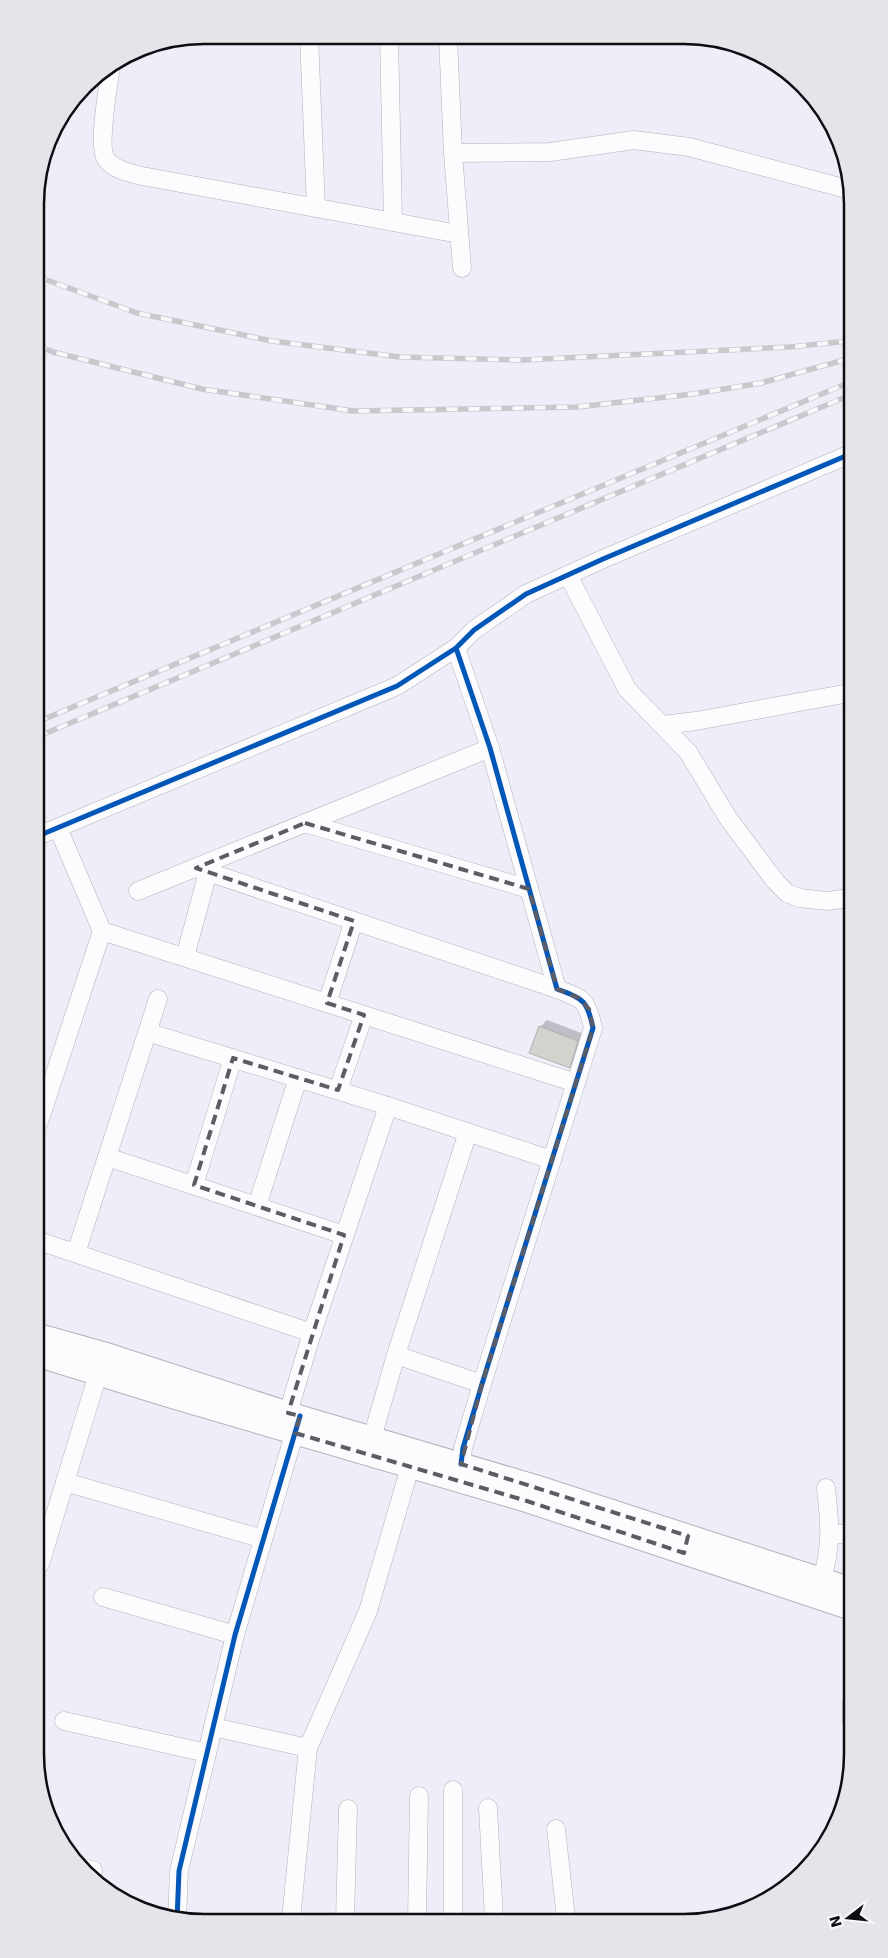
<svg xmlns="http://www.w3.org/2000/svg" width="888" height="1958" viewBox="0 0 888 1958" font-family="'DejaVu Sans',sans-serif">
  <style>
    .shadow { fill: #0003 }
    .building { fill: #d4d2cd; stroke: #b2b1b2 }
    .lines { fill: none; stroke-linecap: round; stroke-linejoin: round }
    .minor-casing { stroke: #b2b2ba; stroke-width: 19 }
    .major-casing { stroke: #b2b2ba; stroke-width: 24 }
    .minor { stroke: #fcfcfe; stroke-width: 18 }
    .major { stroke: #fcfcfe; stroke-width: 22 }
    .rail-casing { stroke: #c9c9cd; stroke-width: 5.5 }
    .rail { stroke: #f8f8fc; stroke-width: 4; stroke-dasharray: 11; stroke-linecap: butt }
    .cycleway-casing { stroke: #f8f8fc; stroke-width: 8 }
    .cycleway { stroke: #0057b8; stroke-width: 5 }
    .marked { fill: none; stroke: #5c5c64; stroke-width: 4; stroke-dasharray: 10 6; stroke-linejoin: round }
    .rim { fill: none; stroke: #0e0d14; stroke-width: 2.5 }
  </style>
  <rect width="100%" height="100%" fill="#eeeef8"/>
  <polygon class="shadow" points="547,1020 584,1034 576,1059 569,1066 540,1027"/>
  <polygon class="building" points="539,1026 578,1041 570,1068 529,1053"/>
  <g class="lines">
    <defs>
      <g id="minor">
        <polyline points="309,36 316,208"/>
        <polyline points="389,36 393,222"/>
        <polyline points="448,37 453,153 462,268"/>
        <path d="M111 65C109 84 97 146 106 159 114 170 130 173 142 176L459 234"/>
        <polyline points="453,153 550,152 634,140 689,147 847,189"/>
        <polyline points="568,575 627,689 688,752 728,818 775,881 787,893 800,898 827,901 850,898"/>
        <path d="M456 648 490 748 557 989C583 999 587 999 593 1028L482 1384 463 1448 461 1464"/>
        <polyline points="663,725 696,721 849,693"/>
        <polyline points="305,823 529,889"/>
        <polyline points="58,828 102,931 576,1083"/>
        <polyline points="38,836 397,686 456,648 474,630 526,594 603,559 848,455"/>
        <polyline points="196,868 557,989"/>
        <polyline points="138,891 490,748"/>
        <polyline points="185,957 208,872"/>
        <polyline points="327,1003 354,921"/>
        <polyline points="147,1032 388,1106 552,1160"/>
        <polyline points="338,1090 364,1015"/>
        <polyline points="39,1122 102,931"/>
        <polyline points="107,1157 344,1235"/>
        <polyline points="194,1185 233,1058"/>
        <polyline points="257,1206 298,1078"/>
        <polyline points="39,1241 312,1333"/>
        <polyline points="76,1253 158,999"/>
        <polyline points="396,1355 482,1384"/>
        <polyline points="288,1413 312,1333 388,1106"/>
        <polyline points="372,1438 396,1355 468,1132"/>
        <polyline points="65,1482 263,1539"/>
        <polyline points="831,1534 852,1534"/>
        <polyline points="40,1564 98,1374"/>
        <path d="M822 1580C832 1543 830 1525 826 1488"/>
        <polyline points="103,1597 235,1635"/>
        <polyline points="852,1702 852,1723"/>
        <polyline points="64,1721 207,1753"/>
        <polyline points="213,1727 308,1748"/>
        <polyline points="453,1790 453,1918"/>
        <polyline points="488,1808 494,1918"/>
        <polyline points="556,1829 566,1918"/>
        <polyline points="81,1868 93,1870 92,1881"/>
        <polyline points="291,1919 308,1748 368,1611 410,1467"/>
        <polyline points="345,1919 348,1809"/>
        <polyline points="417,1919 419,1796"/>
        <polyline points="177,1920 179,1871 235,1635 298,1421"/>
      </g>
      <g id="major">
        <polyline points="39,1335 103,1353 288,1413 535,1486 852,1589"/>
        <polyline points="39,1356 172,1397 527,1501 852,1609"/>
      </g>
    </defs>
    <use href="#minor" class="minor-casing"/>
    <use href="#major" class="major-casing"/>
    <use href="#minor" class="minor"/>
    <use href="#major" class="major"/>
    <defs>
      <g id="rail">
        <polyline points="36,276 137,313 272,341 400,357 523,360 790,347 848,341"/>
        <polyline points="36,345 53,352 202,389 353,411 577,407 693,394 761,383 848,359"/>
        <polyline points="37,722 848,383"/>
        <polyline points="37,737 848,396"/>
      </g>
    </defs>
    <use href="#rail" class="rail-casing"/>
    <use href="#rail" class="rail"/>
    <defs>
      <g id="cycleway">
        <path d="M456 648 490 748 557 989C583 999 587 999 593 1028L482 1384 463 1448 461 1464"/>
        <polyline points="38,836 397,686 456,648 474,630 526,594 603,559 848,455"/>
        <polyline points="177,1920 179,1871 235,1635 300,1416"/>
      </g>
    </defs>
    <use href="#cycleway" class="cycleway-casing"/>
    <use href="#cycleway" class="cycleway"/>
  </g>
  <path class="marked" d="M305 823 529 889 557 989 579 998 589 1009 593 1028 482 1384 461 1464 688 1536 684 1553 527 1501 295 1433 300 1416 288 1413 344 1235 194 1185 233 1058 338 1090 364 1015 327 1003 354 921 196 868Z"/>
  <path d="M0 0H888V1958H0ZM204 44H684A160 160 0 0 1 844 204V1754A160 160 0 0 1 684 1914H204A160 160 0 0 1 44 1754V204A160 160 0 0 1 204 44Z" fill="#e5e5e9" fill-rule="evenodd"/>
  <path class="rim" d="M204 44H684A160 160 0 0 1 844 204V1754A160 160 0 0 1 684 1914H204A160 160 0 0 1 44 1754V204A160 160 0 0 1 204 44Z"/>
  <g transform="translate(848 1918) rotate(254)" stroke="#f8f8fc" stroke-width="4" paint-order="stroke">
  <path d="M0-4L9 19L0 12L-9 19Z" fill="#0e0d14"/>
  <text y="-8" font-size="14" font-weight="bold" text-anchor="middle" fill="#0e0d14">N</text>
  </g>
</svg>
